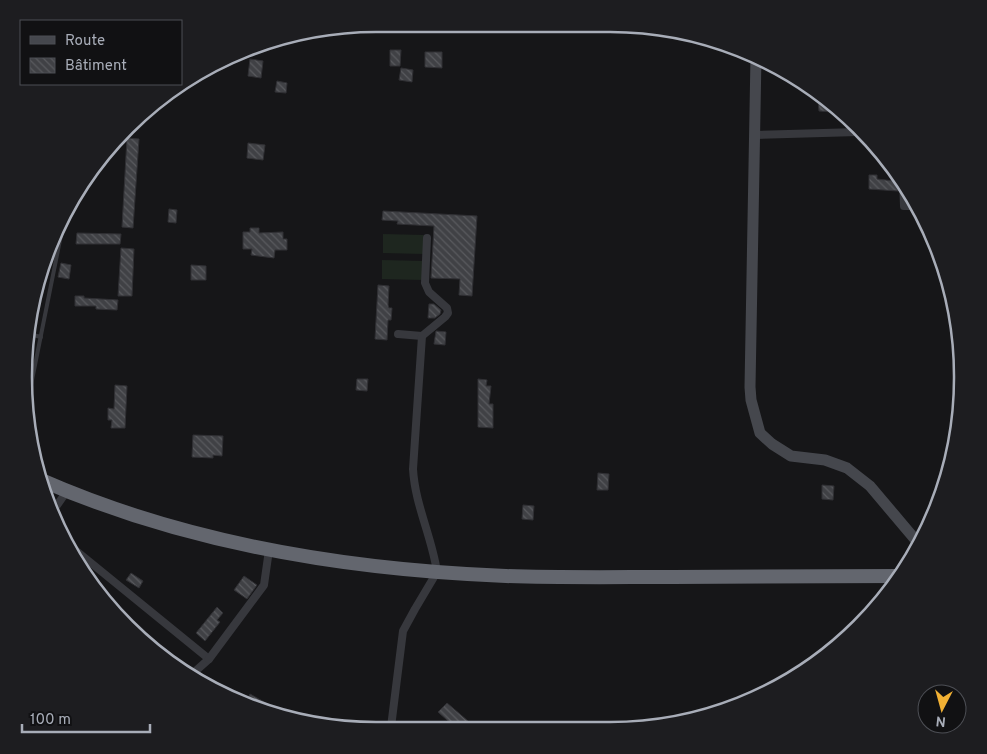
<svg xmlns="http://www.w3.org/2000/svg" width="987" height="754" viewBox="0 0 987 754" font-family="Overpass,sans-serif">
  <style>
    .park { fill: #1e261f }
    .building { fill: url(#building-back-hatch); stroke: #303034 }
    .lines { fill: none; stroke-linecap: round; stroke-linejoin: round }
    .lane { stroke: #37383d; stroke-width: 4 }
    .street { stroke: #37383d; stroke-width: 8 }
    .secondary { stroke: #45474d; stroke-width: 11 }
    .highway { stroke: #63666e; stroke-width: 14 }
    .rim { fill: none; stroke: #a8adb8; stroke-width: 2.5 }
  </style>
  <defs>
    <pattern id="building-back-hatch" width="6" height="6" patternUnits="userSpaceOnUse" patternTransform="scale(1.25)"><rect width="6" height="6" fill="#404145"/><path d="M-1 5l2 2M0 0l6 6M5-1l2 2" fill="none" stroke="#595a5e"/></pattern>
  </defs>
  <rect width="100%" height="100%" fill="#161618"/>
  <g class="park">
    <polygon points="383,234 424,235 423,254 383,253"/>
    <polygon points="382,260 423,261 422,280 382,279"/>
  </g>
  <g class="building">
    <polygon points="390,50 401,50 400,66 390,66"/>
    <polygon points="425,52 442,52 442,68 425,67"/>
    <polygon points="250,59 263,61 261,78 248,76"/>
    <polygon points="401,68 413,70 412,82 399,80"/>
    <polygon points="205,69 204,78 192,78 200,71"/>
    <polygon points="277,81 287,83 286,93 275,92"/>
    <polygon points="818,99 827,99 833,105 833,112 819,111"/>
    <polygon points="127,138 139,139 133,228 122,227"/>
    <polygon points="248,143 265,145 263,160 247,158"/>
    <polygon points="869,175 877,175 877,179 894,181 894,183 897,183 898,191 869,189"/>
    <polygon points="169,209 177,210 176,223 168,222"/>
    <polygon points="383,211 477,216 472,296 459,295 460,279 431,278 434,226 397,224 398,221 382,220"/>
    <polygon points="250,228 259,228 259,233 283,232 283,239 287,239 287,250 275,250 274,258 251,255 252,249 243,249 243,232 250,232"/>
    <polygon points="77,233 121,234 120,244 76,244"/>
    <polygon points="121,248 134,249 132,296 118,296"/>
    <polygon points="61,263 71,265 69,279 58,277"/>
    <polygon points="191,265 206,266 206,280 191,280"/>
    <polygon points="378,285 389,286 388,305 389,308 392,308 391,320 388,320 387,340 375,339"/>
    <polygon points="75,296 84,296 84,298 118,300 117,310 96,309 96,306 75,306"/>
    <polygon points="429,304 434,304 441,310 440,314 435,318 428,318"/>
    <polygon points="436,331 446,332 445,345 434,344"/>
    <polygon points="357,379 368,379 367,391 356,390"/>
    <polygon points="478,379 487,380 486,386 491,386 489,404 493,404 493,428 478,427"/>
    <polygon points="115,385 127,386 125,428 111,428 112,420 108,420 108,408 114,409"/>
    <polygon points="193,435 223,436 222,456 213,455 213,458 192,457"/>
    <polygon points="598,473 609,474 608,490 597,490"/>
    <polygon points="822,485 834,486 833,500 822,499"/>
    <polygon points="523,505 534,506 533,520 522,519"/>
    <polygon points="131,573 143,581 139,588 126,580"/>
    <polygon points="244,576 257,585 247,599 234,590"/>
    <polygon points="217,607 223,613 217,620 220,622 205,641 196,633"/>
    <polygon points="250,694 282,712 281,714 245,704"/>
    <polygon points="447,703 475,727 455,727 438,712"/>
  </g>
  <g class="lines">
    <g class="lane">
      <polyline points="29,334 41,337"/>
      <polyline points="28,400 65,215"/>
    </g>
    <g class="street">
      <polyline points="755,135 858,132"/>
      <polyline points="903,180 904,206 917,206"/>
      <polyline points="398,334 422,336"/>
      <polyline points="53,511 67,491"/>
      <polyline points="69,545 209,659 190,676"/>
      <polyline points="209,659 264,585 269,550"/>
      <path d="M391 727 403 631 415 609 437 572C432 537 415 505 413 469L422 336 445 317 448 313 447 308 429 292 425 283 427 238"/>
    </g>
    <polyline class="secondary" points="756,56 750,387 751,400 760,433 772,444 791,456 825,460 847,468 870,486 919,544"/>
    <path class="highway" d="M41 480C187 544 348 570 506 576 562 578 618 577 673 577 749 577 825 577 901 576"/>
  </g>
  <path d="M0 0H987V754H0ZM376 32H610A344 344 0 0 1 954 376V378A344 344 0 0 1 610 722H376A344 344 0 0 1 32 378V376A344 344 0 0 1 376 32Z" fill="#1d1d20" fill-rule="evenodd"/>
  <path class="rim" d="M376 32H610A344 344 0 0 1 954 376V378A344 344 0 0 1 610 722H376A344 344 0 0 1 32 378V376A344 344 0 0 1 376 32Z"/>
  <rect x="20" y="20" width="162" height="65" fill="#111113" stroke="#4d4f55"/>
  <rect x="30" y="36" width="25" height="8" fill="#45474d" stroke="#4d4f55"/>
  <text x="65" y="45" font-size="15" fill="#a8adb8">Route</text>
  <rect x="30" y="58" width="25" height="15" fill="url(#building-back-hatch)" stroke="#4d4f55"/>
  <text x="65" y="70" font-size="15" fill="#a8adb8">Bâtiment</text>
  <g transform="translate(942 709) rotate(186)"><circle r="24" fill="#111113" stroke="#4d4f55"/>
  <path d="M0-4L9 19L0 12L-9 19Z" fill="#f2b134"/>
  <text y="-8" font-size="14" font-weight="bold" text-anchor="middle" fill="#a8adb8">N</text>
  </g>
  <path d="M22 724v8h128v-8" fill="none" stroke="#a8adb8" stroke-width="2.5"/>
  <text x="30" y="724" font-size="15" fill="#a8adb8" stroke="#111113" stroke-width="4" paint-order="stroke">100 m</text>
</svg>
